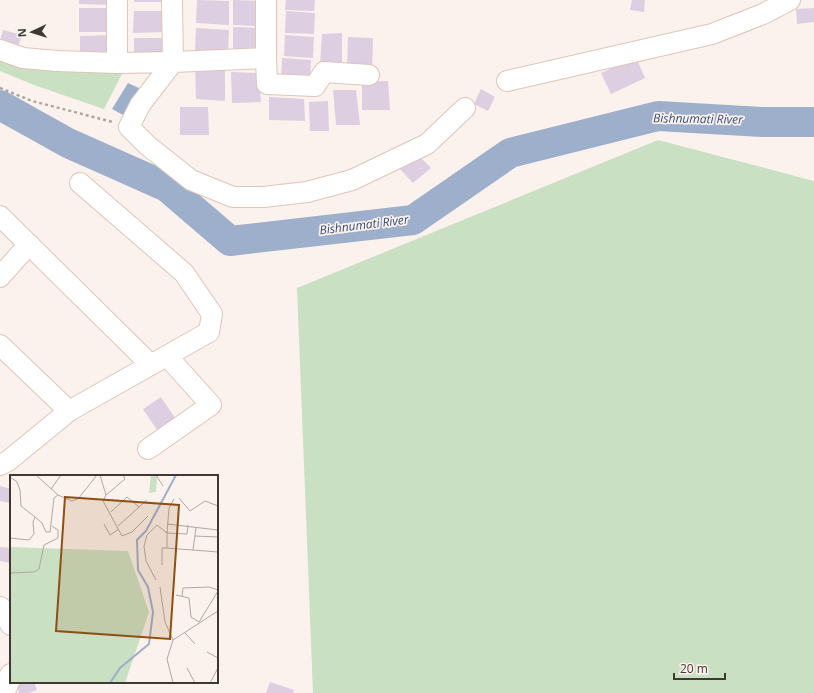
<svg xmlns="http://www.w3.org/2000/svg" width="814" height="693" viewBox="0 0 814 693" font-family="'Open Sans',sans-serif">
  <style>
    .green { fill: #cae0c3 }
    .water { fill: #9eafcb }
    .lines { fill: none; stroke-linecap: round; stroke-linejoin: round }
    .river { stroke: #9eafcb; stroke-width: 30 }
    .building { fill: #decee2 }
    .street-casing { stroke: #ddc5b9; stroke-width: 22 }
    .secondary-casing { stroke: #ddc5b9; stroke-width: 24 }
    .path { stroke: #afa5a0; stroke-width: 2.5; stroke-dasharray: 3 3; stroke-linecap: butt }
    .street { stroke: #fff; stroke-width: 20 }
    .secondary { stroke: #fff; stroke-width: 22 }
    .labels { text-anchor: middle; stroke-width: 3.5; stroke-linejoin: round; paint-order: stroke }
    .water-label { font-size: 12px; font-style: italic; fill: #354d76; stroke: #fcf2ed }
    .inset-river { fill: none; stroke: #9eafcb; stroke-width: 2 }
    .inset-road { fill: none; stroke: #b2a8a3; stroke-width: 1 }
    .view { fill: #8d4f13; fill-opacity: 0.15; stroke: #8d4f13; stroke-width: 2 }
    .inset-edge { fill: none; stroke: #423833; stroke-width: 2 }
  </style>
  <rect width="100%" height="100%" fill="#fcf2ed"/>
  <g class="green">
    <polygon points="0,52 123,72 104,109 34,85 0,71"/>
    <polygon points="658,140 814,181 814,693 313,693 297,288"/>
  </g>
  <polygon class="water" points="128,83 143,90 125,116 112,109"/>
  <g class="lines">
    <polyline class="river" points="0,105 68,143 167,187 230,241 413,220 510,153 658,116 762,122 814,122"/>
  </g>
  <g class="building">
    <polygon points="79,0 112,0 112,5 79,4"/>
    <rect x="134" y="0" width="31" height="2"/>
    <polygon points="197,0 229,1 229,25 196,23"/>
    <polygon points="233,0 260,1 259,26 233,25"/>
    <polygon points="286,0 315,0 314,11 285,10"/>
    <polygon points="632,0 645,0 644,12 630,10"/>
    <polygon points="79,8 110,8 112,32 79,32"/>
    <polygon points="814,8 814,22 797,24 796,9"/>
    <polygon points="134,11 164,11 165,32 133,33"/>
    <polygon points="286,11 315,13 314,34 285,33"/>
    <polygon points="233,27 260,28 259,53 233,52"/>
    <polygon points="196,28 229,30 228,53 195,51"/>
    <polygon points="3,30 22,35 18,47 0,41"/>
    <polygon points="342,33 342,64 320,64 322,34"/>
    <polygon points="111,35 113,60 80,60 80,36"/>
    <polygon points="285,35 314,37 313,58 284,56"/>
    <polygon points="348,37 373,38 372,71 347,69"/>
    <polygon points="134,38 164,38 165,59 134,60"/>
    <polygon points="636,57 645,78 611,94 601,73"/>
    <polygon points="282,58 311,60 310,81 281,80"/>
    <polygon points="195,67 225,68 225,101 196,99"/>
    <polygon points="231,72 259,73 261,102 232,103"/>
    <polygon points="388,81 390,110 362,110 362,82"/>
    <polygon points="481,89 495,97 488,111 474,104"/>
    <polygon points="333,90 356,90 360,125 336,125"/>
    <polygon points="269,97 304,99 305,121 269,120"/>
    <polygon points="328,101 329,131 310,131 309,102"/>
    <polygon points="180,107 208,107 209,135 180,135"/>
    <polygon points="416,153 431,168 413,183 398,167"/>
    <polygon points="161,397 177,421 159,433 143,409"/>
    <polygon points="0,486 11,489 10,503 0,501"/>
    <polygon points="0,547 11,548 11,563 0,561"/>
    <polygon points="22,682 34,682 37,690 29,693 19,693 16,684"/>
    <polygon points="270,682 294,690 293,693 266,693"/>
  </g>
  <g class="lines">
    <defs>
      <g id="street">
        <polyline points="266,0 266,58 173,62 140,105 129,127 147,145 191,180 233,197 263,197 307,192 352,180 427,144 465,108"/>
        <polyline points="0,50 23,58 57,61 117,63 173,62 172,0"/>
        <polyline points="266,58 267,84 315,86 324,72 369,75"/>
        <polyline points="117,63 117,0"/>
        <polyline points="507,81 712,34 763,14 790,0"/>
        <polyline points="0,216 150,364"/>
        <polyline points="0,277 29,244"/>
        <polyline points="0,345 69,411"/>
        <polyline points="148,449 211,405 167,356"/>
        <polyline points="0,465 8,461 69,411 209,332 212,314 184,273 80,183"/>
      </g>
      <g id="secondary">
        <polyline points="0,608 7,615 11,624"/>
        <polyline points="3,693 11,675"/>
      </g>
    </defs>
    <use href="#street" class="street-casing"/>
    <use href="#secondary" class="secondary-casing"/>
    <polyline class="path" points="0,88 32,101 113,122"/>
    <use href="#street" class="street"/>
    <use href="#secondary" class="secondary"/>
  </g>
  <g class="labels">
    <g class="water-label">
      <text transform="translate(698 119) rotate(1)" y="4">Bishnumati River</text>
      <text transform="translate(364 225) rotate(-7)" y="4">Bishnumati River</text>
    </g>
  </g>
  <g transform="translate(10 475)">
    <rect width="208" height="208" fill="#fcf2ed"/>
    <path d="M141 1H147L146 17 139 18ZM0 72 118 76 139 137 115 208H0Z" fill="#cae0c3"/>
    <path class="inset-river" d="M100 208 110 193 139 169 143 137 138 112 128 95 127 65 136 56 166 0"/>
    <path class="inset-road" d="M26 0 48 20M90 0 96 20 93 26 112 61 122 57 138 41M146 0 153 11M0 2 7 7 10 15 11 31 25 42M41 14 51 0M96 20 115 4 113 0M169 23 180 36 195 26 208 31M164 24 159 33 157 58 177 59 178 50M101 37 117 22 129 32M94 49 100 60 109 54M157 49 208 55M108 51 137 25M185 61 208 62M0 63 19 65 24 59 23 47 25 42 32 48 36 57H40L44 23 48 20 62 26 68 24 87 0M183 75 186 53M152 90V73H157M0 98 24 97 29 94 34 70 48 63V55L42 51M146 105 136 86 134 71 137 60 147 50 157 58V73L208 77V74M150 112 155 147 163 165M166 120 179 123 181 142 189 147 208 116M172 121 173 113 199 112 208 115M175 158 185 169M197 177 208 183M177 193 185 208M163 208 157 184 163 165 208 136M200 208 208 193"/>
    <path class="view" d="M55 22 169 30 160 164 46 156Z"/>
    <rect width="208" height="208" class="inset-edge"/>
  </g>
  <g transform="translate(32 32) rotate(266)" stroke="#fcf2ed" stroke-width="3" paint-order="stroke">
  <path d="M0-3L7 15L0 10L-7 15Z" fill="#423833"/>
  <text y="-6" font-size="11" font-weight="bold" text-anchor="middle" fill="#423833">N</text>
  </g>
  <path d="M674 673v6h51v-6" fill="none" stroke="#423833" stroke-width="2"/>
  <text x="680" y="673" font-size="12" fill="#423833" stroke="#fcf2ed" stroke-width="3" paint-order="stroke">20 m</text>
</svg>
